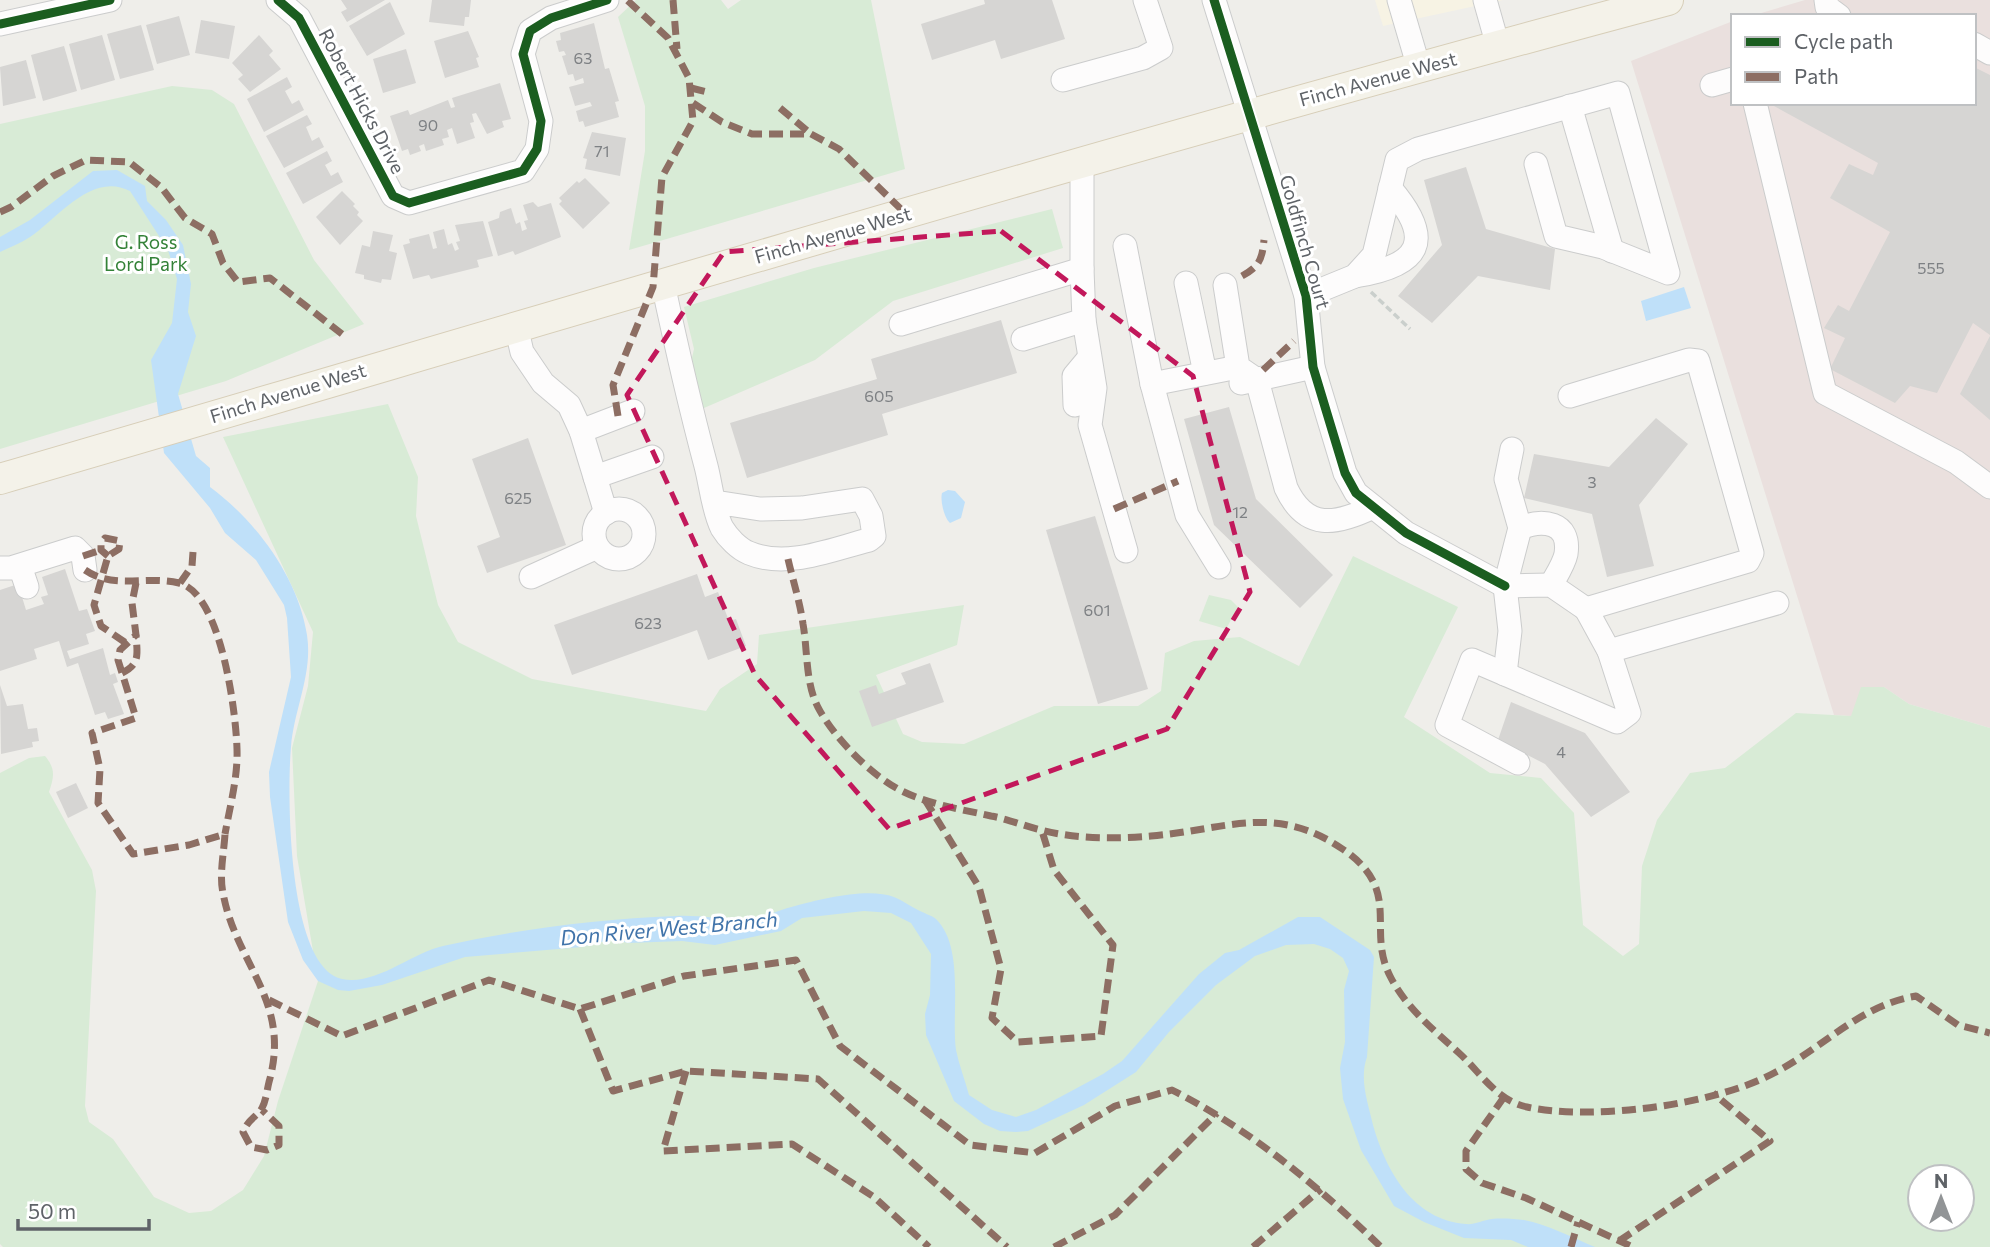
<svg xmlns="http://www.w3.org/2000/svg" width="1990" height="1247" viewBox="0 0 1990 1247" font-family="Commissioner,sans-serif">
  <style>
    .commercial { fill: #f7f3e4 }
    .medical { fill: #eae0de }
    .green { fill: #d8ebd6; fill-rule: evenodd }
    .water { fill: #bfe0f9 }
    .building { fill: #d6d5d3 }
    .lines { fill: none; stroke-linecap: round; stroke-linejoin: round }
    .minor-casing { stroke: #cbcccc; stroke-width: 25 }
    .major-casing { stroke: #d7ceb8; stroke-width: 32 }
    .path { stroke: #cacfcc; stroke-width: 3.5; stroke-dasharray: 7 3.5; stroke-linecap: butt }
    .minor { stroke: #fdfcfc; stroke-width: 23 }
    .major { stroke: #f4f2e9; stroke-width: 30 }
    .quiet { stroke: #8d6e63; stroke-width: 7; stroke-dasharray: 14 7; stroke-linecap: butt }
    .cycleway-casing { stroke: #fff; stroke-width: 13 }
    .cycleway { stroke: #1b5e20; stroke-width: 9 }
    .marked { fill: none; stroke: #c2185b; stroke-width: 5; stroke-dasharray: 14 9; stroke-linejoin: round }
    .labels { text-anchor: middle; stroke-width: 6; stroke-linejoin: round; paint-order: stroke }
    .number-label { font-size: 16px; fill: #7e8184 }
    .street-label { font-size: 19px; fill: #5f6368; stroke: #fff }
    .park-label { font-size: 19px; fill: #348238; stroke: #fff }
    .water-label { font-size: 21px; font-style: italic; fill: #4174aa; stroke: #fff }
  </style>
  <rect width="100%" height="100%" fill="#efeeea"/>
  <polygon class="commercial" points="1375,0 1503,0 1383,26"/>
  <polygon class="medical" points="1805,0 1990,0 1990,728 1909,704 1884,687 1851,716 1834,715 1631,61 1733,21 1733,103 1974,103 1974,16 1751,16"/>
  <g class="green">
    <polygon points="636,0 721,0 728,9 741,0 871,0 905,169 629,250 645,151 645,106 618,17"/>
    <polygon points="172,86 212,90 234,104 314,260 364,324 226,381 0,449 0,124"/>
    <polygon points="1052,209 1063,248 893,301 815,360 704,408 692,399 688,375 694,349 684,307 814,268"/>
    <path d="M388 404 418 477 416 516 438 605 458 642 532 679 706 711 720 689 757 664 759 635 964 605 957 645 876 675 903 734 922 742 964 744 1054 706H1138L1161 691 1165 653 1194 641 1240 637 1299 666 1353 556 1458 607 1404 717 1490 773 1541 778 1574 813 1583 925 1623 956 1639 944 1642 866 1657 820 1690 773 1725 768 1796 713 1851 716 1861 687H1884L1909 704 1990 728V1247H3L0 1244V773L29 758 45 756C56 769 54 777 49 792L92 870 96 891 85 1106 89 1122 113 1139 154 1197 189 1213 211 1211 243 1190 264 1156 278 1101 318 981 297 856 292 748 308 686 313 632 223 437ZM1920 1177H1962V1219H1920Z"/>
    <polygon points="1209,595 1231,600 1238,607 1226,629 1199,621"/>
  </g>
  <g class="water">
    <path d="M117 170 145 186 147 201 166 220 183 245 191 284 188 312 196 336 178 394 196 456 210 468V487C256 521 298 577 307 635 313 674 294 709 291 747 287 791 287 967 342 979 376 986 411 953 443 946 520 929 597 919 676 916 701 915 725 920 750 919 765 918 780 909 795 906 820 899 869 887 894 897 902 900 910 906 918 910 923 913 931 915 936 919 965 947 951 1014 956 1050 959 1065 965 1080 969 1095L992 1110 1016 1117 1036 1110 1103 1074 1122 1061 1199 974 1225 953 1239 950 1298 917H1320L1370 950 1374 957 1367 1057C1359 1079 1368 1103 1373 1125 1386 1171 1413 1220 1466 1224 1474 1225 1483 1220 1492 1219 1502 1218 1515 1219 1524 1220 1547 1224 1573 1238 1595 1247H1528L1511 1240 1464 1238 1424 1222 1394 1206 1361 1150 1343 1099 1340 1068 1345 1042 1344 990 1349 971 1343 958 1330 949 1314 944 1286 945 1255 956 1216 985 1169 1032 1136 1072 1084 1105 1028 1131 1016 1132 1000 1131 984 1124 954 1101 926 1035 925 1014 930 995 931 954 911 923 891 913 864 911 802 918 781 931 715 945 682 941 628 943 613 939 582 947 465 957 382 985 349 991 338 990 318 981 303 960 288 922 270 797 269 772 291 677 287 618 284 605 256 560 225 533 210 508 164 453 151 360 172 323 177 279 168 250 130 191C92 171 58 218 30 237 21 243 10 247 0 252V237L30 220 93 171Z"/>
    <polygon points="1684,287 1691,308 1646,321 1641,301"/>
    <path d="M948 490 955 491 965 502 961 518 950 523C944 518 940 500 942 493Z"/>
  </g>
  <g class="building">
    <polygon points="341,0 385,0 347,22 341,12 347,9"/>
    <polygon points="432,0 471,0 469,17 465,17 464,26 429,22"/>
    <polygon points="984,0 1052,0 1065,39 1001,59 995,40 932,60 921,24 985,4"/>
    <polygon points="390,2 405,34 367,56 349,26"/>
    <polygon points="179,16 190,55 157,64 146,25"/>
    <polygon points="201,20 235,26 229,59 195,53"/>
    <polygon points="594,23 605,69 609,68 619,101 615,102 619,117 585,127 583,121 579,122 576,111 592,106 590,102 575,106 569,87 584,83 583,78 575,81 573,74 568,75 562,56 566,55 564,51 559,52 556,41 561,40 560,33"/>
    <polygon points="141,25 154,70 120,79 107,34"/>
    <polygon points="468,31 479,57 476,58 479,67 445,78 434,41"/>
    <polygon points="102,35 115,80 81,90 69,44"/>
    <polygon points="259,35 273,51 269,55 281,69 250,92 238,79 243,75 232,63"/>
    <polygon points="64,46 77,91 43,101 31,55"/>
    <polygon points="406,49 416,83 383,93 373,59"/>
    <polygon points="26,60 36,98 3,106 0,67"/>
    <polygon points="1974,67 1990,75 1990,335 1973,323 1937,393 1910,386 1895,403 1830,369 1845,338 1824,328 1838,305 1849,311 1890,232 1830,198 1849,164 1873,175 1878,163 1774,106 1974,103"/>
    <polygon points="287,77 292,87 285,91 292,104 299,100 304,110 264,132 247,99"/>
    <polygon points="500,83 511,119 502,121 504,127 487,134 476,113 472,114 474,122 470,123 475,138 457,144 452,128 447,130 449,137 442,139 444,145 426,151 424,144 419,146 421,151 410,155 408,149 402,151 390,116 408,110 410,115 448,100 451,108 455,107 452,98"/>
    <polygon points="307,115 312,124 306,127 312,141 319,137 324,147 284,168 266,136"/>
    <polygon points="592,132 626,138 620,176 585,169 587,159 583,158"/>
    <polygon points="327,151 332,161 325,165 331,176 338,172 343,182 303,204 286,173"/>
    <polygon points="1466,167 1486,229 1555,249 1550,290 1478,276 1432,323 1398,296 1442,245 1424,180"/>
    <polygon points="585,178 610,203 583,229 559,204 562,201 559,198 577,181 579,183"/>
    <polygon points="342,191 355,204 353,206 359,212 357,215 363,221 340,245 316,217"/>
    <polygon points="533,202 538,207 551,203 561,237 515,255 513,251 498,256 488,222 499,218 500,212 511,208 516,224 520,222 522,231 527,229 524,221 528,220 523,205"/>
    <polygon points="483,221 493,256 477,260 479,267 431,279 429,275 413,279 403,245 410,243 409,239 429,234 433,249 437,248 433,232 444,229 448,245 452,243 455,251 459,249 456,242 460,241 455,225"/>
    <polygon points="373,231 393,235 389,251 397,253 391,280 382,279 381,283 364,279 364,275 355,273 362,245 370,247"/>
    <polygon points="1001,320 1017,373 882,414 888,435 747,478 730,423 877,379 871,359"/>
    <polygon points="1990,336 1990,420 1960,394"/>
    <polygon points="1229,407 1256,499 1333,575 1300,608 1214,525 1184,419"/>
    <polygon points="1656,418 1688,444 1639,505 1654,566 1607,577 1592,514 1524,498 1534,454 1609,467"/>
    <polygon points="528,438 566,545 487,573 477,546 500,537 472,459"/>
    <polygon points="1095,516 1148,689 1098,704 1046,530"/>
    <polygon points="65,569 79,611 87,609 95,631 86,634 89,644 67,651 70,659 103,648 110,675 115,673 118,682 113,684 124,714 108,719 105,712 95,715 78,663 67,667 59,641 34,649 37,659 0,671 0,590 18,584 26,610 44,604 41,597 48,595 42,577"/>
    <polygon points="697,574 705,597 718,592 729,621 736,619 746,646 708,660 697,630 572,675 554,625"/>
    <polygon points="930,663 944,702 872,727 859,691 876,685 879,694 906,684 901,673"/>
    <polygon points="0,685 7,706 23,704 28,729 37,728 39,741 32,742 33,747 1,754"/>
    <polygon points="1511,702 1585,733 1630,792 1591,817 1545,764 1498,740"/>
    <polygon points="76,783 88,808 68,818 56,792"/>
  </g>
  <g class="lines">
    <defs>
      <g id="minor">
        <polyline points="278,0 299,18 393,196 409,203 523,171 537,149 541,121 523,54 530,31 551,18 607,0"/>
        <polyline points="1214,0 1306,296 1313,367 1345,473 1356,493 1406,533 1505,586 1551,585 1586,609"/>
        <polyline points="1399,0 1419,68"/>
        <polyline points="1485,0 1498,46"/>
        <polyline points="1826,0 1827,7 1839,16"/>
        <polyline points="0,24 110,0"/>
        <polyline points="1974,44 1990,53"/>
        <polyline points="1063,80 1143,58 1161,48 1145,0"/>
        <polyline points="1712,85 1733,79"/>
        <polyline points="1755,103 1825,393 1956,462 1990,487"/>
        <polyline points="1570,106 1612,251"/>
        <polyline points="1125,246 1152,384 1238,367"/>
        <path d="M1355 276C1420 266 1436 241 1390 188"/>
        <polyline points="1186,283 1205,373"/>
        <path d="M663 284C676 345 690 406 706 466 711 485 713 510 722 528 728 538 739 549 749 553 787 569 832 549 869 540L874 536 871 516 862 499 802 508 760 509 715 502"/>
        <path d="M1225 285 1238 367 1257 380 1286 488C1306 531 1336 525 1373 507"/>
        <polyline points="1306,296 1355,276 1374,255 1397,160 1418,149 1618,93 1668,273 1603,247 1556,236 1536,164"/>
        <polyline points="1084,320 1095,388 1090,425 1126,551"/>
        <polyline points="901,324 1082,269 1082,163"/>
        <polyline points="516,326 522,352 543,383 569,405 581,431 606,513"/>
        <polyline points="1023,339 1084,320 1082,269"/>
        <polyline points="1241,383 1313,367"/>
        <polyline points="1152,384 1187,515 1219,567"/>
        <polyline points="1075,405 1074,376 1089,358"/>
        <polyline points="581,431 633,411"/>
        <polyline points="595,477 652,457"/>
        <circle cx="619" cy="534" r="25"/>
        <path d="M1520 528C1542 519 1571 521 1566 554 1564 564 1556 576 1551 585"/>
        <polyline points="20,566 27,587"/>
        <polyline points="0,568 11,568 75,548 83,556 85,570"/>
        <polyline points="531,577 597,547"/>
        <polyline points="1609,651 1777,603"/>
        <polyline points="1505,674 1510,631 1505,586 1520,528 1506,479 1512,449"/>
        <polyline points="1518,763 1447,725 1472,660 1617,722 1629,713 1609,651 1586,609 1748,561 1752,553 1698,361 1689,360 1570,396"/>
      </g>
      <path id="major" d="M0 479C555 317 1109 149 1668 0"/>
    </defs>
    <use href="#minor" class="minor-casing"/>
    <use href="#major" class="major-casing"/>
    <polyline class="path" points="1371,292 1410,329"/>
    <use href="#minor" class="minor"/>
    <use href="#major" class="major"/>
    <g class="quiet">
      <polyline points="673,0 677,49"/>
      <polyline points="691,88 711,93"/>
      <polyline points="693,103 722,122 752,134 811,134 839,149 906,214"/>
      <polyline points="780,108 811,134"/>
      <polyline points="0,212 11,207 53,176 86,160 129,162 161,187 185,218 212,234 223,263 238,282 270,278 342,334"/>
      <path d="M1242 276C1260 266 1262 259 1264 240"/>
      <polyline points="1263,370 1294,341"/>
      <polyline points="618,416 613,385 653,287 662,177 693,121 689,78 668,38 627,0"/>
      <polyline points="1114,509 1178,481"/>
      <polyline points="83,556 101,550"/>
      <polyline points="108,556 101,550 101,543 105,538 120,541 119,549 108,556 94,605 101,626 126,643"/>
      <path d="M788 559C793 581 800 602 803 624 808 652 805 686 820 711 836 739 869 773 898 789 926 804 960 809 991 816 1008 819 1024 826 1041 830 1075 839 1116 839 1151 836 1226 830 1275 802 1344 850 1403 891 1366 929 1390 976 1406 1008 1433 1029 1459 1053 1480 1072 1497 1101 1527 1107 1593 1121 1715 1105 1774 1073 1823 1048 1860 1005 1916 996L1958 1025 1990 1033"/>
      <path d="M85 570C114 590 147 575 179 583 221 593 236 712 237 749 238 777 230 806 225 834"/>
      <path d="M136 583 132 603 136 635 120 650 118 660 136 718 92 733 100 769 98 803 133 854 189 845 225 834C224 852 219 875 223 893 236 965 292 1001 269 1082 267 1090 266 1101 262 1108 257 1117 249 1118 243 1132L251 1147 267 1150 279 1145V1126L262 1110"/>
      <polyline points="180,583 192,566 193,552"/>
      <path d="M122 673C141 664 137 653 136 635"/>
      <polyline points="925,800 979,887 1001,969 992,1018 1018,1042 1101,1036 1113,945 1054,870 1042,831"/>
      <path d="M269 1000 342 1036 489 980 580 1009 684 976 796 960 840 1046 970 1145 1035 1153 1115 1106 1172 1090C1251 1130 1318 1186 1381 1247"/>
      <polyline points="580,1009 613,1091 686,1071 818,1079 1007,1247"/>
      <polyline points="686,1071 663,1151 792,1144 874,1197 929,1247"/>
      <polyline points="1504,1097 1466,1151 1466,1169 1482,1183 1526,1198 1633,1247"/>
      <polyline points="1619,1241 1770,1141 1713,1093"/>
      <polyline points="1054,1247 1115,1215 1217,1113"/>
      <polyline points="1253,1247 1321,1189"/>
      <polyline points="1571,1247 1578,1222"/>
    </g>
    <defs>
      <g id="cycleway">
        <polyline points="278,0 299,18 393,196 409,203 523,171 537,149 541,121 523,54 530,31 551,18 607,0"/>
        <polyline points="1214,0 1306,296 1313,367 1345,473 1356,493 1406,533 1505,586"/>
        <polyline points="0,24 110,0"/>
      </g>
    </defs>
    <use href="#cycleway" class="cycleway-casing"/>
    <use href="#cycleway" class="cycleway"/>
  </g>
  <path class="marked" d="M1001 231 1193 376 1250 592 1167 729 889 829 755 675 627 395 724 252Z"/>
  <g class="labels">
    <g class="number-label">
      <text x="583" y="64">63</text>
      <text x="428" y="131">90</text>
      <text x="602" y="157">71</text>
      <text x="1931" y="274">555</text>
      <text x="879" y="402">605</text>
      <text x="1592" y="488">3</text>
      <text x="518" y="504">625</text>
      <text x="1240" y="518">12</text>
      <text x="1097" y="616">601</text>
      <text x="648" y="629">623</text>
      <text x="1561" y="758">4</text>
    </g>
    <g class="street-label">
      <text transform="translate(1378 79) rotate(-15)" y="7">Finch Avenue West</text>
      <text transform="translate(362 101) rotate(62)" y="7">Robert Hicks Drive</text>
      <text transform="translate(833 235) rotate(-16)" y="7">Finch Avenue West</text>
      <text transform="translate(1305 242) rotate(74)" y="7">Goldfinch Court</text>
      <text transform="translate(288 393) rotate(-17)" y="7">Finch Avenue West</text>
    </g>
    <g class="park-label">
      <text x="146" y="249">G. Ross<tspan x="146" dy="22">Lord Park</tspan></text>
    </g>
    <g class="water-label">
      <text transform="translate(669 929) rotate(-5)" y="7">Don River West Branch</text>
    </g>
  </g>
  <rect x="1731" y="14" width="245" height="91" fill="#ffffff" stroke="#bfc1c3" stroke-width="2"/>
  <rect x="1745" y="37" width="35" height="10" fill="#1b5e20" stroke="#bfc1c3" stroke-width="2"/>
  <text x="1794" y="49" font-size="21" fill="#5f6368">Cycle path</text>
  <rect x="1745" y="72" width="35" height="10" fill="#8d6e63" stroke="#bfc1c3" stroke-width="2"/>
  <text x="1794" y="84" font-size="21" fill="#5f6368">Path</text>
  <g transform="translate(1941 1198)"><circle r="33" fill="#ffffff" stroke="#bfc1c3" stroke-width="2"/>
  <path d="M0-5L12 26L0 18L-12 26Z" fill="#919496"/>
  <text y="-10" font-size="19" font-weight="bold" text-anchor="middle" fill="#5f6368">N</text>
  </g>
  <path d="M18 1219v10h131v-10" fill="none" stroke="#5f6368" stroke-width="3.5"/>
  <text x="28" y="1219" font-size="21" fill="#5f6368" stroke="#ffffff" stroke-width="5" paint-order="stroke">50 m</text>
</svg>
